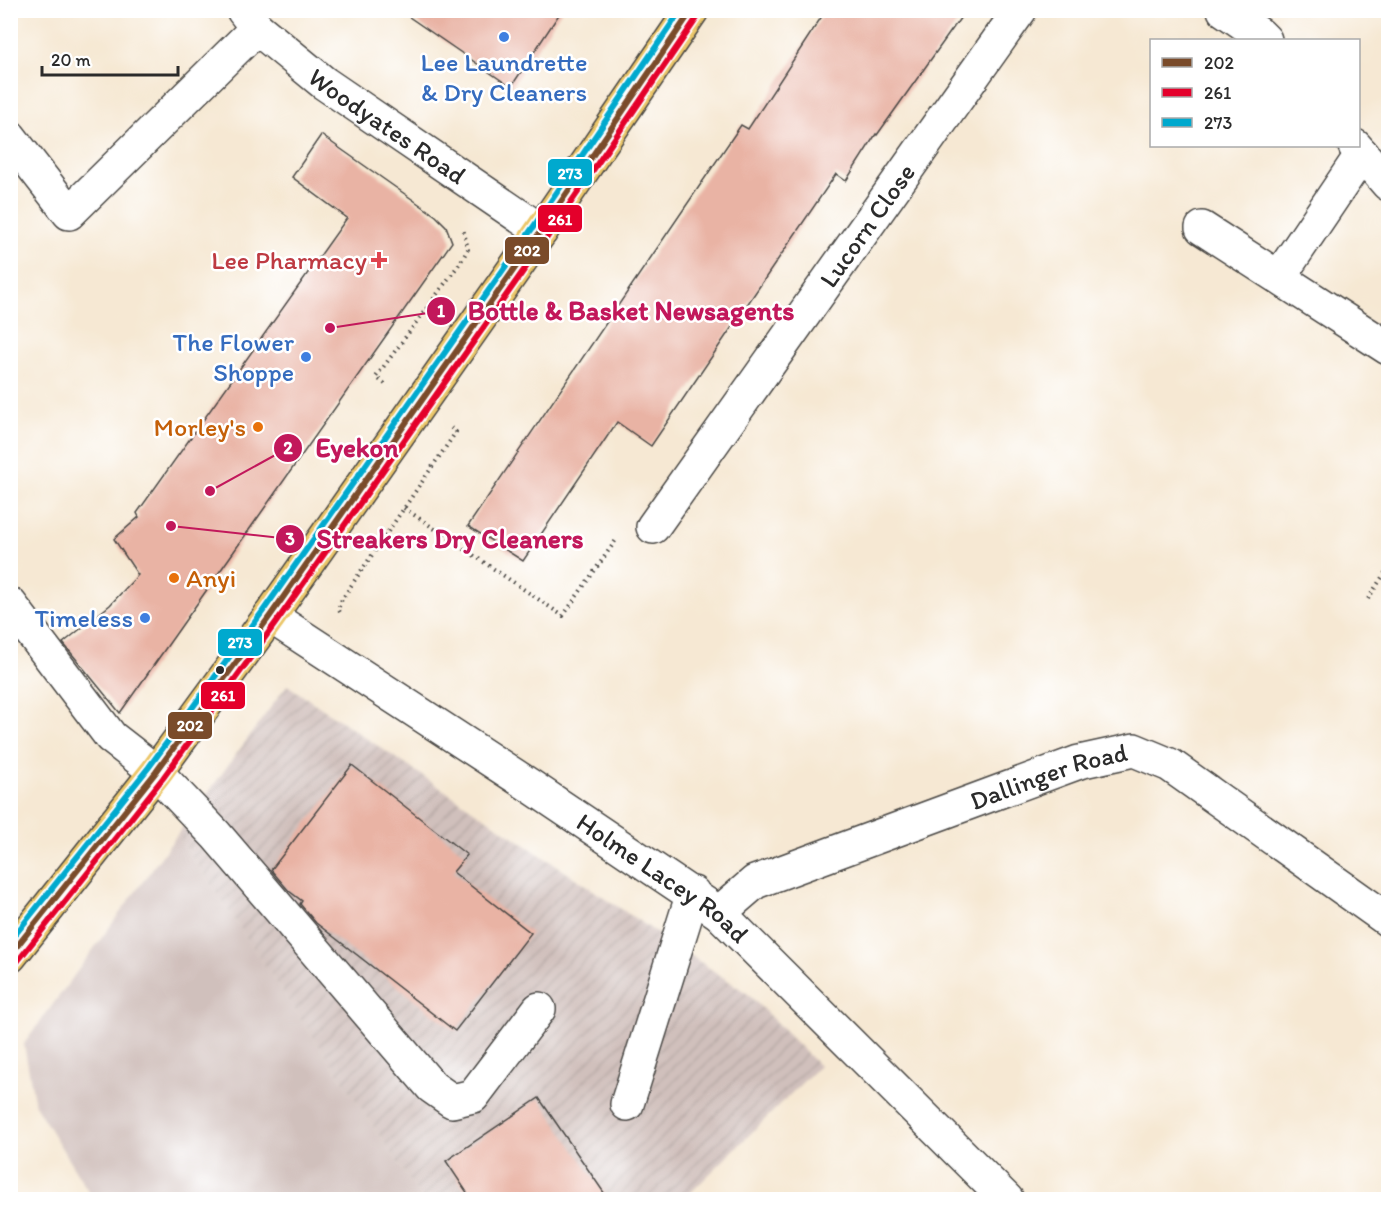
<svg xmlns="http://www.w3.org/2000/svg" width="1399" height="1210" viewBox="0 0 1399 1210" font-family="Itim,sans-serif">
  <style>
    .industrial { fill: url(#industrial-furrows) }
    .railway { fill: #d0c0bc }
    .building { fill: #e9b3a4 }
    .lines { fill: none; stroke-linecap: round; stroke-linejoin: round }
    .minor-casing { stroke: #494744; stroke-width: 36 }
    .major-casing { stroke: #494744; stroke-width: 36 }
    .path { stroke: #494744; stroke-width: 4; stroke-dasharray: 1.5 4.5; stroke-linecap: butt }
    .minor { stroke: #fff; stroke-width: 33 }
    .major { stroke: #ebc669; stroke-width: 33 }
    .bus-1-casing { stroke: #fff; stroke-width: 10 }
    .bus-2-casing { stroke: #fff; stroke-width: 10 }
    .bus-3-casing { stroke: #fff; stroke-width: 10 }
    .bus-1 { stroke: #7a4b2a; stroke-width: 6 }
    .bus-2 { stroke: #e4002b; stroke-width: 6 }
    .bus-3 { stroke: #00a9ce; stroke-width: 6 }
    .shop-dot { fill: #3f7fe0; stroke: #fff; stroke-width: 2 }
    .health-dot { fill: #e0444e; stroke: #fff; stroke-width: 2 }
    .food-dot { fill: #e8710a; stroke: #fff; stroke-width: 2 }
    .bus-dot { fill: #2b2b2b; stroke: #fff; stroke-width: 2 }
    .labels { text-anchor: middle; stroke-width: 5; stroke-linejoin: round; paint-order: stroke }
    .shop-label { font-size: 26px; fill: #366cbe; stroke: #fff; text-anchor: end }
    .street-label { font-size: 26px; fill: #2b2b2b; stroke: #fff }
    .health-label { font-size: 26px; fill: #be3a42; stroke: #fff; text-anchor: end }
    .food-label { font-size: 26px; fill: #c56008; stroke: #fff; text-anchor: end }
    .leader { fill: none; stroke: #c2185b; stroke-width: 2 }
    .callout-dot { fill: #c2185b; stroke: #fff; stroke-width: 2 }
    .mark-label { font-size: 18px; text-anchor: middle; font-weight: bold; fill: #fff }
    .callout-label { font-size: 27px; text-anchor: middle; font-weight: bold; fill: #c2185b; stroke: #fff; stroke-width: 5; stroke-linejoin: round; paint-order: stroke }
    .line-badge { stroke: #fff; stroke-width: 2 }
    .badge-label { font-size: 16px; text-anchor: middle; font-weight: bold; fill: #fff }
  </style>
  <defs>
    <pattern id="industrial-furrows" width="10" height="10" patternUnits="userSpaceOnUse" patternTransform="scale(1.5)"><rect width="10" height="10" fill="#d0c0bc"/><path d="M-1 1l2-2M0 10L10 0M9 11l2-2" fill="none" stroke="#b3a5a2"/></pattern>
  </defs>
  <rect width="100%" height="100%" fill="#fff"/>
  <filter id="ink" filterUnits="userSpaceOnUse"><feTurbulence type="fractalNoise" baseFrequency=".0167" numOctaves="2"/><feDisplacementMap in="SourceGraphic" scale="12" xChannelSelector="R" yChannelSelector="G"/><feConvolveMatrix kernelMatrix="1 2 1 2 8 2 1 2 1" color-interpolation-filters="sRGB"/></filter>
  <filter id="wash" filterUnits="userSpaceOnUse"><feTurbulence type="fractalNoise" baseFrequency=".008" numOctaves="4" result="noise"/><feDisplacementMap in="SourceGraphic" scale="24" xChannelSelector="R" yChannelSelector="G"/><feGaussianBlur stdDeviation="1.35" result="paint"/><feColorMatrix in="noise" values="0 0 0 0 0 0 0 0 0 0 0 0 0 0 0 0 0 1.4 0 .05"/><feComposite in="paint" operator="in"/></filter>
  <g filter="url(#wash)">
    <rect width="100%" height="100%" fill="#f6e8d3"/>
    <polygon class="industrial" points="287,685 748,994 819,1066 684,1199 422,1199 177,835"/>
    <polygon class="railway" points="177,835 422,1199 93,1199 35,1105 24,1044"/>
    <g id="blocks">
      <g class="building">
        <polygon points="399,10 562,10 511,87"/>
        <polygon points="826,10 966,10 877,135 876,134 846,181 836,174 651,446 617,422 523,561 468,526 741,125 748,129"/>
        <polygon points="321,135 436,216 446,226 452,242 120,713 63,643 110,605 138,575 114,539 139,517 137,513 347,218 292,177"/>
        <polygon points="352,765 467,855 453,872 531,933 455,1031 316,923 300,904 302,901 289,891 271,870"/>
        <polygon points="539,1098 609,1200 472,1200 446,1161"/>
      </g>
    </g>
  </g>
  <g filter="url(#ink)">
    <use href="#blocks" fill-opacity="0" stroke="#494744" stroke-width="1.5"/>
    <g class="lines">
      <defs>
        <g id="minor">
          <path id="s1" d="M243 10 257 28 324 83 541 231"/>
          <polyline points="1224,10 1259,34 1265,40"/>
          <polyline points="10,137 69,213 257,28"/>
          <polyline points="1355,146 1388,184"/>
          <polyline points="1202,228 1388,348"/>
          <polyline points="1279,277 1362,154"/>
          <path id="s2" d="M653 527 1020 10"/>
          <polyline points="10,604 111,737 156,772 216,835 432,1087 452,1101 473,1096 539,1009"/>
          <path id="s3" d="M270 616 529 785 719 913 1007 1200"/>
          <path id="s4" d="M719 913 755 882 1079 762 1134 750 1170 765 1388 920"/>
          <polyline points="627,1104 693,893"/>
        </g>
        <polyline id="major" points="10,956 156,772 270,616 541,231 692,10"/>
      </defs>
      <use href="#minor" class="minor-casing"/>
      <use href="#major" class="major-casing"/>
      <g class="path">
        <polyline points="385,384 376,377 460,263 468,249 463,228"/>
        <polyline points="404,508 563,616 616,540"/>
        <polyline points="1368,599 1388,568"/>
        <polyline points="340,612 338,609 342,599 456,432 451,428"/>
      </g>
      <use href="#minor" class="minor"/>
      <use href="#major" class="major"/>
      <defs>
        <polyline id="bus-1" points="10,955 156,772 270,616 541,231 692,10"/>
        <polyline id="bus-2" points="17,962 163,778 277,621 548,236 699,15"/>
        <polyline id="bus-3" points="10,941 149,767 263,611 534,226 681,10"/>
      </defs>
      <use href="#bus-1" class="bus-1-casing"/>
      <use href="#bus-2" class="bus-2-casing"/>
      <use href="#bus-3" class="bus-3-casing"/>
      <use href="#bus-1" class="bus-1"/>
      <use href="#bus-2" class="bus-2"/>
      <use href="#bus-3" class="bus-3"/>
    </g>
  </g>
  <g class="shop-dot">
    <circle cx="504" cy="37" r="6"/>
    <circle cx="306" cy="357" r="6"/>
    <circle cx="145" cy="618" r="6"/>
  </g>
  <path class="health-dot" d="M376 251h6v6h6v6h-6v6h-6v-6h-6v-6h6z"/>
  <g class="food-dot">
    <circle cx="258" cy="427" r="6"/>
    <circle cx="174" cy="578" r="6"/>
  </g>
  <circle class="bus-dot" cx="220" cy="670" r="5"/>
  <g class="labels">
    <g class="shop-label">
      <text x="504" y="71" text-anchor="middle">Lee Laundrette<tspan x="504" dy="30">&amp; Dry Cleaners</tspan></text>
      <text x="294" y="351">The Flower<tspan x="294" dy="30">Shoppe</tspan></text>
      <text x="133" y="627">Timeless</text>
    </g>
    <g class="street-label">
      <text dy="9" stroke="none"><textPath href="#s1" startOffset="186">Woodyates Road</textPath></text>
      <text dy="9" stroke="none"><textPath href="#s2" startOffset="370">Lucorn Close</textPath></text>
      <text dy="9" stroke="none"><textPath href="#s4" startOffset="360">Dallinger Road</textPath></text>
      <text dy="9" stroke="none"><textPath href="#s3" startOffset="472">Holme Lacey Road</textPath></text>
    </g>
    <g class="health-label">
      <text x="367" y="269">Lee Pharmacy</text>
    </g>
    <g class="food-label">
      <text x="246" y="436">Morley's</text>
      <text x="186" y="587" text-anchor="start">Anyi</text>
    </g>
  </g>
  <path class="leader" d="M330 328L441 311M210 491L288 448M171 526L290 539"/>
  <g class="callout-dot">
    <circle cx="330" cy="328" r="6"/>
    <circle cx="210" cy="491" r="6"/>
    <circle cx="171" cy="526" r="6"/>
    <circle cx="441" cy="311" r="15"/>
    <circle cx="288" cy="448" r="15"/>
    <circle cx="290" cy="539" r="15"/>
  </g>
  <g class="mark-label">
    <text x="441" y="317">1</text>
    <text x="288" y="454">2</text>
    <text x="290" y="545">3</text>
  </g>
  <g class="callout-label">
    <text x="631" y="320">Bottle &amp; Basket Newsagents</text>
    <text x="357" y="457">Eyekon</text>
    <text x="450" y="548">Streakers Dry Cleaners</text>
  </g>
  <g class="line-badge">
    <rect x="547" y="158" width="46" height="29" rx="6" fill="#00a9ce"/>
    <rect x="537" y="204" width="46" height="29" rx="6" fill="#e4002b"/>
    <rect x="504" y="236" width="46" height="29" rx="6" fill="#7a4b2a"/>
    <rect x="217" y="628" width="46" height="29" rx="6" fill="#00a9ce"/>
    <rect x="200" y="681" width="46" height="29" rx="6" fill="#e4002b"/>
    <rect x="167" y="711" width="46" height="29" rx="6" fill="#7a4b2a"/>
  </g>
  <g class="badge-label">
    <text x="570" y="179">273</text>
    <text x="560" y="225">261</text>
    <text x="527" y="256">202</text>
    <text x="240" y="648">273</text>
    <text x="223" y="701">261</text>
    <text x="190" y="731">202</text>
  </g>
  <rect width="1399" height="1210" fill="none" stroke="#fff" stroke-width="36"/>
  <rect x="1150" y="39" width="210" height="108" fill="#ffffff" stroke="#aaaaaa" stroke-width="1.5"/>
  <rect x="1162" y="58" width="30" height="9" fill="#7a4b2a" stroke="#aaaaaa" stroke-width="1.5"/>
  <text x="1204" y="69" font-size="18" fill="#2b2b2b">202</text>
  <rect x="1162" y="88" width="30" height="9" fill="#e4002b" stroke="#aaaaaa" stroke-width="1.5"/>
  <text x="1204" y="99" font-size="18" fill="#2b2b2b">261</text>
  <rect x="1162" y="118" width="30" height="9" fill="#00a9ce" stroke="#aaaaaa" stroke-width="1.5"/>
  <text x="1204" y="129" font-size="18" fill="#2b2b2b">273</text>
  <path d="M42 66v9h136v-9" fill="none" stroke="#2b2b2b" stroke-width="3"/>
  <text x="51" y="66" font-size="18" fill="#2b2b2b" stroke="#ffffff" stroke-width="4.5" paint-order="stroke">20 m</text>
</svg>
